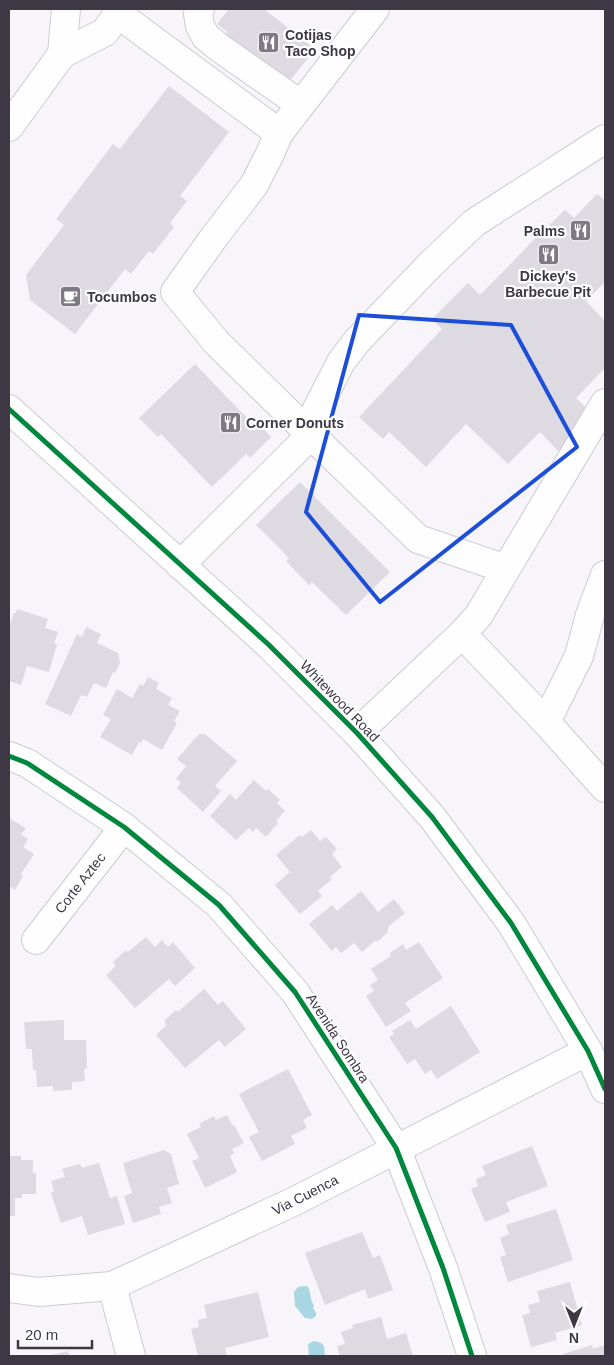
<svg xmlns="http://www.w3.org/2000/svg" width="614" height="1365" viewBox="0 0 614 1365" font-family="Arial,sans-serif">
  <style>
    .water { fill: #a8d6e3 }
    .building { fill: #dddae1 }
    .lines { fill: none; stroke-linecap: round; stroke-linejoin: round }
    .minor-casing { stroke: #cdcbd1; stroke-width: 30 }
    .major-casing { stroke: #cdcbd1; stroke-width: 30 }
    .minor { stroke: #fefefe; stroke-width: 28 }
    .major { stroke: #fefefe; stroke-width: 28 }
    .cycleway-casing { stroke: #fff; stroke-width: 8 }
    .cycleway { stroke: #00873e; stroke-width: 5 }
    .marked { fill: none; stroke: #1d4ed8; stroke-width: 4; stroke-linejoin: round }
    .labels { text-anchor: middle; stroke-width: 4.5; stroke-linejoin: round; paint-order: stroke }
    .poi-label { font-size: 14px; font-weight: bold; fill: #3d3844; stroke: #fff; text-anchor: start }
    .street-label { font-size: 14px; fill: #3d3844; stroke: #fff }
  </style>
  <rect width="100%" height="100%" fill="#f7f5f9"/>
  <g class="water">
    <path d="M304 1286H307C312 1292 309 1300 314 1305L313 1308 316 1313V1316L312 1319 305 1318 295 1306 294 1292 298 1287Z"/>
    <polygon points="314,1341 321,1343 324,1346 325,1356 309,1356 308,1344"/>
  </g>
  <g class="building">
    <polygon points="229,9 264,9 315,49 289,82 223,37 227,32 217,24"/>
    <polygon points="169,86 229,132 180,196 187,201 170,223 174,227 153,254 149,251 131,274 125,269 75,334 30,300 26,275 64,225 56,219 113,144 120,149"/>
    <polygon points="597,194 605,200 605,282 586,301 605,321 605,368 576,398 594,415 558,451 540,432 508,464 466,424 426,467 389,432 383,439 359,417 442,329 432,319 468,283 480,295 529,245 527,246 565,210 574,218"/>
    <polygon points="195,364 248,419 251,416 271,437 250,458 246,454 212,487 161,434 158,437 139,418"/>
    <polygon points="300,482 390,572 346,615 312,582 309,585 286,561 289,558 256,525"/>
    <polygon points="17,609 48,619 45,628 58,632 54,643 57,644 49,672 27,666 21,685 9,681 9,627 14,613 16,613"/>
    <polygon points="86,627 101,634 97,643 118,653 120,663 115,673 113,672 106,688 94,683 87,697 81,695 71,716 45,704 77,634 82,637"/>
    <polygon points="148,677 159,683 156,689 172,698 168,705 180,711 174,721 177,723 162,750 143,739 141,743 139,742 132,755 100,737 111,719 103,715 117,689 132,698 140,684 143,686"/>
    <polygon points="199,734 205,734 237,761 215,786 221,791 203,812 177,788 181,783 176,779 186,766 177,759"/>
    <polygon points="254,780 266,791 268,789 280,800 277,803 285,811 276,821 278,823 266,837 256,828 253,832 249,828 236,840 210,816 230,794 236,800"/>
    <polygon points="9,818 26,828 21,834 28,839 23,847 34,854 21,874 23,876 15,890 9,886"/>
    <polygon points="311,830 320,841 326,837 337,849 332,854 342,867 330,877 332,879 318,891 322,896 300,914 275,885 290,872 276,855 300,835 302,837"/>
    <polygon points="361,891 378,912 394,899 405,913 389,926 387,933 377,942 376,940 362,952 354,943 341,953 336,947 332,951 309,924 332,905 337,911"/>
    <polygon points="146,937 155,947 162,940 168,947 173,942 195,968 175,986 169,979 135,1008 106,975 116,966 113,962 126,950 128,952"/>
    <polygon points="419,942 443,978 405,1003 411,1011 386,1027 366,996 374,991 370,985 378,980 371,969 391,956 390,953 403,944 406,950"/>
    <polygon points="204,989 218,1005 223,1001 246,1029 225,1047 219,1040 185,1068 156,1035 167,1025 164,1021 176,1010 178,1012"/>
    <polygon points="451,1006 480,1052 437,1079 431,1070 425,1074 415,1059 407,1064 389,1037 394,1034 392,1031 410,1020 416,1029"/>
    <polygon points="64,1020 64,1040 86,1040 87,1069 84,1069 85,1081 72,1082 72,1090 53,1091 53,1086 37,1087 36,1070 33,1070 32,1049 26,1049 24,1022"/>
    <polygon points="288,1069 312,1115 303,1120 307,1128 291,1136 295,1144 262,1161 249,1137 259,1132 239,1094"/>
    <polygon points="227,1115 232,1125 234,1125 244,1143 232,1149 234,1153 230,1156 237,1172 205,1188 192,1161 199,1158 187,1134 201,1127 199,1124 214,1116 216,1120"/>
    <polygon points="532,1146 548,1186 506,1202 510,1212 485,1222 471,1189 478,1186 476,1179 486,1175 482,1166"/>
    <polygon points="164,1150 171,1154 179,1184 167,1188 172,1203 159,1207 161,1214 133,1223 124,1196 132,1193 123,1163"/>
    <polygon points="9,1156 21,1156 21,1160 33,1160 33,1173 36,1173 36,1194 22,1194 22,1198 15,1198 15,1216 9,1216"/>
    <polygon points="99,1163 110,1198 117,1196 125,1224 88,1235 82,1216 61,1223 51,1193 54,1192 51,1181 65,1177 62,1169 80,1164 82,1168"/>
    <polygon points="556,1209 573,1260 508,1282 500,1257 506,1255 500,1238 509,1234 506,1225"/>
    <polygon points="362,1232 373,1258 380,1255 393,1290 368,1299 365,1289 325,1305 305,1253"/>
    <polygon points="570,1282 582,1325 555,1333 557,1340 531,1347 522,1315 530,1313 528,1305 540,1302 537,1291"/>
    <polygon points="258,1292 269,1337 225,1348 227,1356 198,1356 191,1329 199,1327 198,1320 207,1318 204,1305"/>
    <polygon points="381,1317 387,1339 406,1333 413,1356 340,1356 337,1346 345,1344 341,1332 353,1328 352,1325"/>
    <polygon points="592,1345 593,1349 604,1345 605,1356 563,1356 563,1354"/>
    <polygon points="68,1351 70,1356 47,1356"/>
  </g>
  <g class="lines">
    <defs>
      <g id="minor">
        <polyline points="200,9 198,14 200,26 206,37 221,49 300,104"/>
        <polyline points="118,14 279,133 375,9"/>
        <polyline points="279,133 269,156 254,185 212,240 175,292 217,343 311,435"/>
        <polyline points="311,435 317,409 341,362 357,341 430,265 474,223 605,139"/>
        <polyline points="180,565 311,435 418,539 506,569 479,615 462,634 357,733"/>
        <polyline points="506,569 605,403"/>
        <polyline points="462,634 546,722 605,788"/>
        <polyline points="546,722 579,656 590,615 605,575"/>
        <polyline points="9,756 27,763 124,827 219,905 295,992 396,1148 443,1268 472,1356"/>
        <polyline points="36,940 124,827"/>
        <polyline points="112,1286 131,1356"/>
        <polyline points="9,1288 38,1292 112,1286 295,1201 588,1051"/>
      </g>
      <g id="major">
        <polyline points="62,54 66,9"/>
        <polyline points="9,127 62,54 105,32 121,9"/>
        <polyline points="9,409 269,645 357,733 432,817 511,923 588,1051 605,1089"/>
      </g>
    </defs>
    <use href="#minor" class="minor-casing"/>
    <use href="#major" class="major-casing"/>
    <use href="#minor" class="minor"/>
    <use href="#major" class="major"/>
    <defs>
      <g id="cycleway">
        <polyline points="9,409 269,645 357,733 432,817 511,923 588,1051 605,1089"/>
        <polyline points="9,756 27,763 124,827 219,905 295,992 396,1148 443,1268 472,1356"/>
      </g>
    </defs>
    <use href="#cycleway" class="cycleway-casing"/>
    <use href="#cycleway" class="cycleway"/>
  </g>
  <path class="marked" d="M359 315 511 325 577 447 380 602 306 512Z"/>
  <defs>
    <symbol id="restaurant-square" viewBox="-11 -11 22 22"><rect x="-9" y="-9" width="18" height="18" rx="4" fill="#7e7a83" stroke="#fff"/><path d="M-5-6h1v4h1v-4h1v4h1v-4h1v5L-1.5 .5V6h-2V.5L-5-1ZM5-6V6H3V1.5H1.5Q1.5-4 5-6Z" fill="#fff"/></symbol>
    <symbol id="cafe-square" viewBox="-11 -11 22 22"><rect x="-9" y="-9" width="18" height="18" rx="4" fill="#7e7a83" stroke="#fff"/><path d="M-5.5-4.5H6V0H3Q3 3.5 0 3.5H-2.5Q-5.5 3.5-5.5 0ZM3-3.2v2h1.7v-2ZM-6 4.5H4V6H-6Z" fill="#fff"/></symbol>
  </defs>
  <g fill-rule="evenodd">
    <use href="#restaurant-square" x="256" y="30" width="25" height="25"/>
    <use href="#restaurant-square" x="568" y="218" width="25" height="25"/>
    <use href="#restaurant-square" x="536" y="242" width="25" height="25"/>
    <use href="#cafe-square" x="58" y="284" width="25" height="25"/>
    <use href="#restaurant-square" x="218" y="410" width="25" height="25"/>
  </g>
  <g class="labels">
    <g class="poi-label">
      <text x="285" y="40">Cotijas<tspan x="285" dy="16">Taco Shop</tspan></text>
      <text x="565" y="236" text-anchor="end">Palms</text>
      <text x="548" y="281" text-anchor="middle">Dickey's<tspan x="548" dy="16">Barbecue Pit</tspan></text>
      <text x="87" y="302">Tocumbos</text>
      <text x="246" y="428">Corner Donuts</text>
    </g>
    <g class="street-label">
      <text transform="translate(340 701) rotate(46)" y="5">Whitewood Road</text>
      <text transform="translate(80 883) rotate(-52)" y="5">Corte Aztec</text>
      <text transform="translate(338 1038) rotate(57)" y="5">Avenida Sombra</text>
      <text transform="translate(305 1195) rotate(-27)" y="5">Via Cuenca</text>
    </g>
  </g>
  <rect width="614" height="1365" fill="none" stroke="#3d3844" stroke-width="20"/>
  <g transform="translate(574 1325) rotate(180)" stroke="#ffffff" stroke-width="4" paint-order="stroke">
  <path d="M0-4L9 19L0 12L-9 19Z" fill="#3d3844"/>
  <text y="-8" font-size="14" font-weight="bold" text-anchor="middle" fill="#3d3844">N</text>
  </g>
  <path d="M18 1340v8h74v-8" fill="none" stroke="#3d3844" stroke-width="2.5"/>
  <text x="25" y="1340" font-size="15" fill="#3d3844" stroke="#ffffff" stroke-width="4" paint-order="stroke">20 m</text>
</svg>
